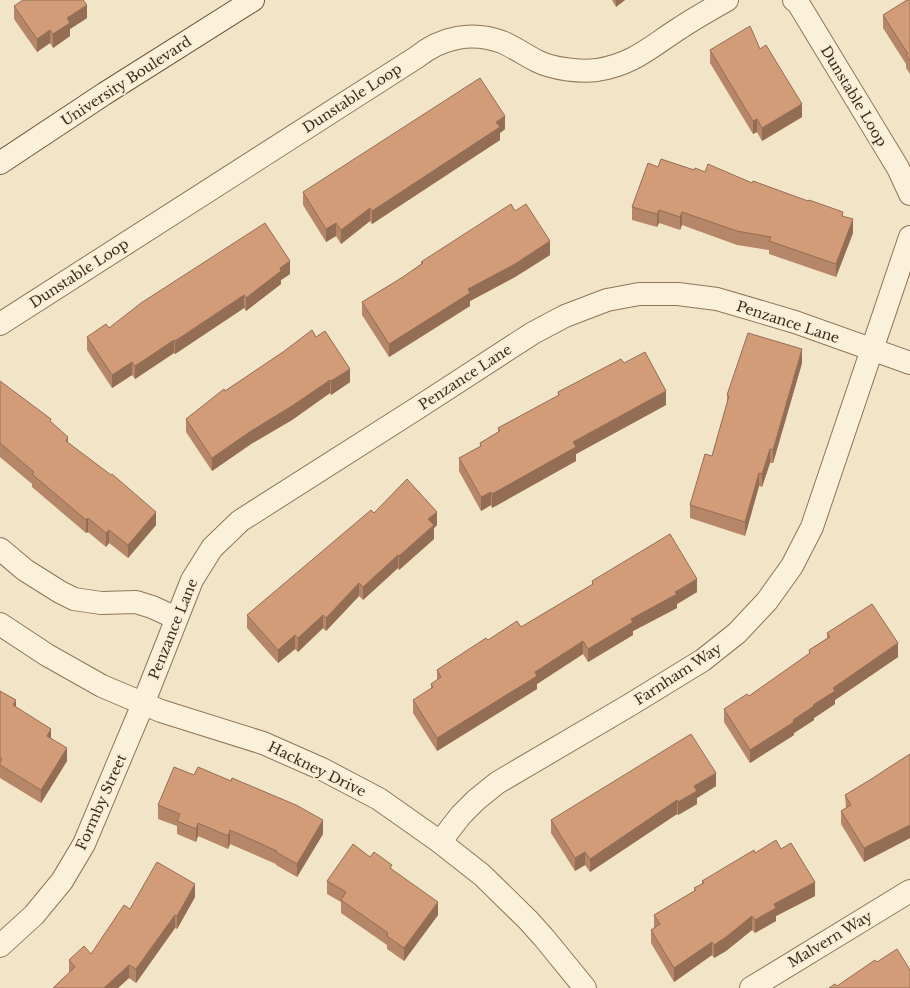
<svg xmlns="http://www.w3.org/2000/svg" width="910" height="988" viewBox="0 0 910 988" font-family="'Libre Baskerville',serif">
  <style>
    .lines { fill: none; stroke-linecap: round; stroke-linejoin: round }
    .street-casing { stroke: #8f755a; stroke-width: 24 }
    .secondary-casing { stroke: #71563d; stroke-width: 24 }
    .street { stroke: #fbf1da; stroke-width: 22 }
    .secondary { stroke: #fbf1da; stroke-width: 22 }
    .wall { fill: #b58668 }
    .shaded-wall { fill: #946d55 }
    .building { fill: #d39c79; stroke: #946d55 }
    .labels { text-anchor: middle; stroke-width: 4; stroke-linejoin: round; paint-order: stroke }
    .street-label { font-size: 14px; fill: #3e2d1f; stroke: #f8eed6 }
  </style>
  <rect width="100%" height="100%" fill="#f2e4c6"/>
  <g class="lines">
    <defs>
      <g id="street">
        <polyline points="794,0 798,3 898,168 910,194"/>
        <path d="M0 324 417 57C442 37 472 31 502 42 514 47 525 55 537 61 553 69 579 72 597 70 634 64 650 47 680 28 695 18 711 9 727 0"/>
        <polyline points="0,549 25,570 60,592 74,599 101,603 136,602 152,607 176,618"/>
        <polyline points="0,624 47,655 102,686 161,711 263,743 322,769 379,799 440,842 482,875 528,920 545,939 585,988"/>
        <polyline points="440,842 461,815 476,800 497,783 628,706 703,660 737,633 767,601 792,566 812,527 910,237"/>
        <polyline points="0,946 34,915 62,881 84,844 143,704 192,580 212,548 240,521 419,407 533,333 565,316 607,300 639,294 678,294 717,299 795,322 910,363"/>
        <polyline points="751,988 910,891"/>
      </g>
      <polyline id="secondary" points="0,163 104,94 253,0"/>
    </defs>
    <use href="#street" class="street-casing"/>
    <use href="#secondary" class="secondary-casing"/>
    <use href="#street" class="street"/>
    <use href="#secondary" class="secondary"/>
  </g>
  <g class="wall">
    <polygon points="612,0 625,0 616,7"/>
    <polygon points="910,0 910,74 906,68 906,64 883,28 883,15"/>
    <polygon points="14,6 87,18 70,29 70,36 53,48 50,43 37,52 14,19"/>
    <polygon points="760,49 802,117 762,141 757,132 753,134 710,63 710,50"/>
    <polygon points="505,129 500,133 500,140 372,224 370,221 341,244 336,236 326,242 303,205 303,192"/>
    <polygon points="658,167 694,170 752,183 843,216 853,233 836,277 769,254 769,250 737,245 682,225 680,230 659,223 657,227 632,220 632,207"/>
    <polygon points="515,211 550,255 515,277 470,301 470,306 389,357 362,315 362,302 403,277 421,264 421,262"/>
    <polygon points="290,274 281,280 281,284 246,311 244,308 175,354 174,353 135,379 132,375 112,388 87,350 87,337 109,328"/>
    <polygon points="283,352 350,382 331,395 330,393 292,420 251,444 212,471 186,432 186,419 225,391"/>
    <polygon points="624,363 666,405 576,454 576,461 492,508 491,505 481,511 459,471 459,458 480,447 480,443 498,432 498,428 558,396 558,392"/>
    <polygon points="802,363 773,463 770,463 762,487 759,486 745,536 690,518 690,505 712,456 727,403 727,395"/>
    <polygon points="0,381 51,422 68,443 156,525 128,558 109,543 106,547 88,532 86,533 32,487 32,484 0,457"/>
    <polygon points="374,513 437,525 434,528 434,539 399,570 398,568 363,600 359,596 326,631 323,628 298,652 295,649 278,663 247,628 247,615"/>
    <polygon points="592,581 697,592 677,604 677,608 633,631 633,635 588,662 583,654 537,684 537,689 437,751 413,713 413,700 431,689 431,684 437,680 437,670 488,640 521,627 592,585"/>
    <polygon points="827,633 898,657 835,700 835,704 814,718 814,720 794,733 794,735 750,763 724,722 724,709 749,696 809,654 809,650 827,638"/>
    <polygon points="0,691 16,707 51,738 67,761 41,803 0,778"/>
    <polygon points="910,754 910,838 864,862 841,824 841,811 846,808 845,795 873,778"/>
    <polygon points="716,786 697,798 697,804 678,815 677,814 590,872 585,865 575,871 551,833 551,820"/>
    <polygon points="158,805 323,834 297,877 276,865 276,864 230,844 228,849 198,836 196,842 177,834 177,826 158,819"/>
    <polygon points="781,849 815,896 776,916 776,921 755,933 752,930 726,951 714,958 712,955 674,982 651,943 651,930 654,928 654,915 694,891 694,888 702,884 702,881 755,853"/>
    <polygon points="370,857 392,869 438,915 404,961 387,949 387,945 341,913 341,902 327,894 327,881"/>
    <polygon points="195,897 177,929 175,928 136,983 129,978 118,988 53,988 69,973 69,960 91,954 130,909"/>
  </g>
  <g class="shaded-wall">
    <polygon points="616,0 625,0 616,7"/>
    <polygon points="87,5 87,18 70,29 70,36 53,48 53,34 67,18"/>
    <polygon points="50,30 50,43 37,52 37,39"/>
    <polygon points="802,104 802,117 762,141 762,128"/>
    <polygon points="505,116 505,129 500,133 500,140 372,224 372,211"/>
    <polygon points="757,119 757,132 753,134 753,121"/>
    <polygon points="370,208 370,221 341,244 341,230"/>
    <polygon points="659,210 659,223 657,227 657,214"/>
    <polygon points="682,212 682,225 680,230 680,217"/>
    <polygon points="853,219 853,233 836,277 836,264"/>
    <polygon points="336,223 336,236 326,242 326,229"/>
    <polygon points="550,241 550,255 515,277 470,301 470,306 389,357 389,344 468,289"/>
    <polygon points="290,261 290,274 281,280 281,284 246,311 246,298 280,268"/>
    <polygon points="244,295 244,308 175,354 175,341"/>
    <polygon points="174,340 174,353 135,379 135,366"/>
    <polygon points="802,349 802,363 773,463 773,450"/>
    <polygon points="132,362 132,375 112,388 112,375"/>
    <polygon points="350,369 350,382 331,395 331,381"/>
    <polygon points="330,380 330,393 292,420 251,444 212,471 212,458 251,431"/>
    <polygon points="666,391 666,405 576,454 576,461 492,508 492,494 573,442"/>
    <polygon points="68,437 68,450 66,441"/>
    <polygon points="770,449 770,463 762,487 762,474"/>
    <polygon points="759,473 759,486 745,536 745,522"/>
    <polygon points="491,492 491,505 481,511 481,497"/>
    <polygon points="156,512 156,525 128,558 128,545"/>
    <polygon points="437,512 437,525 434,528 434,539 399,570 399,556 428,519"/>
    <polygon points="88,518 88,532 86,533 86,520"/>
    <polygon points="109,530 109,543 106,547 106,533"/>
    <polygon points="398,555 398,568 363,600 363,587"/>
    <polygon points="697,579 697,592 677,604 677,608 633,631 633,635 588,662 588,649 631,619"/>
    <polygon points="359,583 359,596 326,631 326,618"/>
    <polygon points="323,615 323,628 298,652 298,638"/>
    <polygon points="295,635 295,649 278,663 278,650"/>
    <polygon points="583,641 583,654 537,684 537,689 437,751 437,738 535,672"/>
    <polygon points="898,643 898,657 835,700 835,704 814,718 814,720 794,733 794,735 750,763 750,750 793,720 813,705 833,688"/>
    <polygon points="16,700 16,713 13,705"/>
    <polygon points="51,729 51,742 47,736"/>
    <polygon points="67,748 67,761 41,803 41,790"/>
    <polygon points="716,773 716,786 697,798 697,804 678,815 678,802 694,786"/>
    <polygon points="677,800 677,814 590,872 590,859"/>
    <polygon points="323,820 323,834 297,877 297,864"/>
    <polygon points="198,823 198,836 196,842 196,829"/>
    <polygon points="910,825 910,838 864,862 864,848"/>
    <polygon points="230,830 230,844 228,849 228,836"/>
    <polygon points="585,852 585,865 575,871 575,858"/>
    <polygon points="815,882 815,896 776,916 776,921 755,933 755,920 774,904"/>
    <polygon points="195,884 195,897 177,929 177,916"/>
    <polygon points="438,902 438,915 404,961 404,948"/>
    <polygon points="175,915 175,928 136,983 136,969"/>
    <polygon points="752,916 752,930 726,951 714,958 714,945"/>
    <polygon points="712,942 712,955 674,982 674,968"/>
    <polygon points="129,965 129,978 118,988 104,988"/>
  </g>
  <g class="building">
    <polygon points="23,0 83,0 87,5 67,18 70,23 53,34 50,30 37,39 14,6"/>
    <polygon points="907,0 910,0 910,61 906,55 908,54 883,15"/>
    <polygon points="750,26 760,49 766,45 802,104 762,128 757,119 753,121 710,50"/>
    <polygon points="480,78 505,116 496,122 500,127 372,211 370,208 341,230 336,223 326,229 303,192"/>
    <polygon points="661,159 694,170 695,168 705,172 708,164 752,183 753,181 808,201 809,200 843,212 842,216 853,219 836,264 769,241 771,237 737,231 682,212 680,217 659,210 657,214 632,207 648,163 658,167"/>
    <polygon points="511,204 515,211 526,204 550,241 515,264 468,289 470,293 389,344 362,302 403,277 423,263 421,262"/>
    <polygon points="265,223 290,261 280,268 281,271 246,298 244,295 175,341 174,340 135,366 132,362 112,375 87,337 106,324 109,328 141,303"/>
    <polygon points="312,330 316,337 325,331 350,369 331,381 330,380 292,406 251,431 212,458 186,419 224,389 225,391 283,352"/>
    <polygon points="748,333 802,349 773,450 770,449 762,474 759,473 745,522 690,505 705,454 712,456 729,396 727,395"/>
    <polygon points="645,352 666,391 573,442 576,447 492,494 491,492 481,497 459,458 481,446 480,443 500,431 498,428 559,395 558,392 621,359 624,363"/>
    <polygon points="0,381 51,419 50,421 68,437 66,441 111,475 112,474 156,512 128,545 109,530 106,533 88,518 86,520 32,474 34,472 0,443"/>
    <polygon points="407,479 437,512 428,519 434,525 399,556 398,555 363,587 359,583 326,618 323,615 298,638 295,635 278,650 247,615 371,510 374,513"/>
    <polygon points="670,534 697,579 675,592 677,594 631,619 633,622 588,649 583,641 535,672 537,676 437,738 413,700 433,687 431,684 441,677 437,670 486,638 488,640 517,621 521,627 593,584 592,581"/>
    <polygon points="872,604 898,643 833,688 835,691 813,705 814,706 793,720 794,722 750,750 724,709 747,694 749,696 810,653 809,650 830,637 827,633"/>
    <polygon points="0,691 16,700 13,705 51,729 47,736 67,748 41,790 0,765 0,763 2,759 0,758"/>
    <polygon points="691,734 716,773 694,786 697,791 678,802 677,800 590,859 585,852 575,858 551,820"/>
    <polygon points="910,754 910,825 864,848 841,811 851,805 845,795 873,778 885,770"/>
    <polygon points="174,767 194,775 198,767 231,781 232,778 296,805 323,820 297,864 276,852 277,851 230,830 228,836 198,823 196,829 177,821 180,814 158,805"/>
    <polygon points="776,840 781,849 791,843 815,882 774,904 776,908 755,920 752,916 726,937 714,945 712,942 674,968 651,930 660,924 654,915 696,890 694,888 704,883 702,881 754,850 755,853"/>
    <polygon points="353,844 370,857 374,852 392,865 390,868 438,902 404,948 387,936 388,933 341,900 346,892 327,881"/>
    <polygon points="157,862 195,884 177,916 175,915 136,969 129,965 104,988 53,988 75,967 69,960 84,946 91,954 124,905 130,909"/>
    <polygon points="897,949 910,970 910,988 829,988 835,984 837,986 875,960 877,962"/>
  </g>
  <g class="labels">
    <g class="street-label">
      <text transform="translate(126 81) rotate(-33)" y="5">University Boulevard</text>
      <text transform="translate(854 96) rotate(59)" y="5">Dunstable Loop</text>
      <text transform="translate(352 98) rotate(-33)" y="5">Dunstable Loop</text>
      <text transform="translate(79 273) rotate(-33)" y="5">Dunstable Loop</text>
      <text transform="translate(788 322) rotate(18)" y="5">Penzance Lane</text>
      <text transform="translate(465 377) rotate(-33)" y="5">Penzance Lane</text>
      <text transform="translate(173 629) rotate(-68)" y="5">Penzance Lane</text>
      <text transform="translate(678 674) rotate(-33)" y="5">Farnham Way</text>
      <text transform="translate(317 769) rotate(26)" y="5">Hackney Drive</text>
      <text transform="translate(101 802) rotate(-66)" y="5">Formby Street</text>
      <text transform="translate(830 939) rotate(-31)" y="5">Malvern Way</text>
    </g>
  </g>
</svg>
